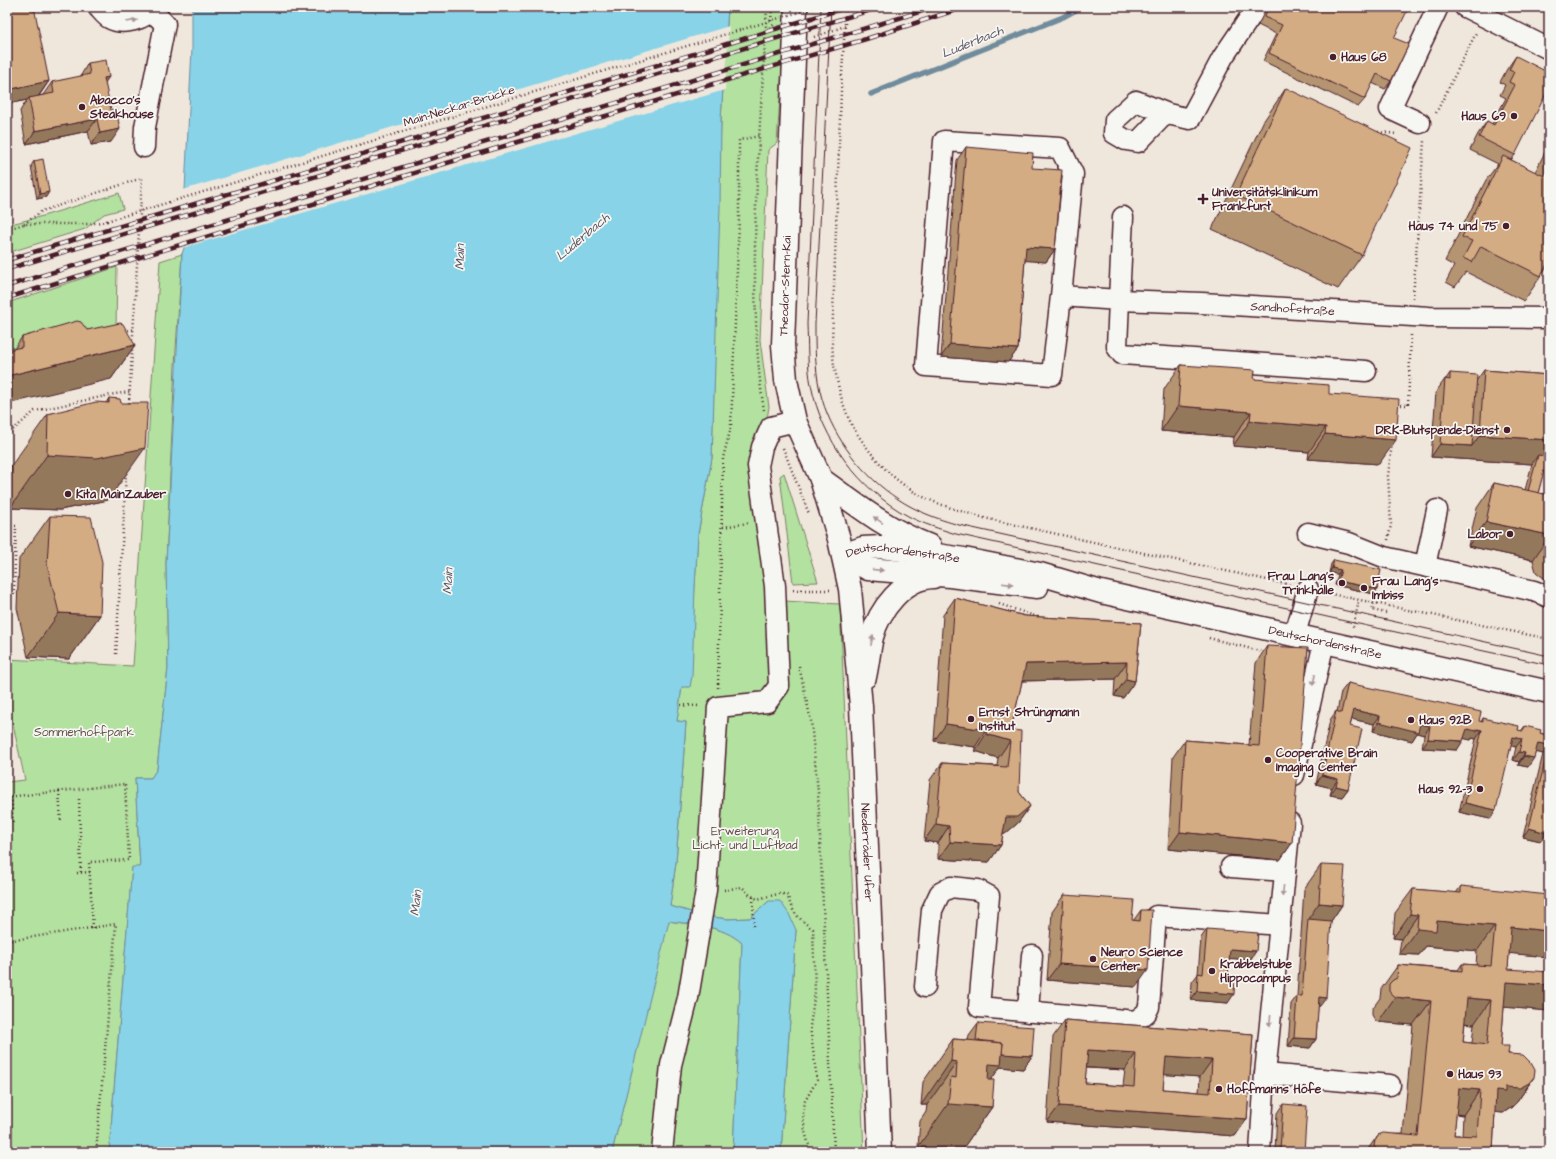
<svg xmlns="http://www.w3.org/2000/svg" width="1556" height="1159" viewBox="0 0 1556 1159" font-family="'Architects Daughter',sans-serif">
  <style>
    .green { fill: #b2e1a0; stroke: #7e8066 }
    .water { fill: #88d3e8; stroke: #6f8b9c }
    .pier { fill: #efe7dc }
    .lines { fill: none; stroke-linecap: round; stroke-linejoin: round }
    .stream { stroke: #6f8b9c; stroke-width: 5.5 }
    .minor-casing { stroke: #4a1f2b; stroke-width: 23 }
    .major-casing { stroke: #4a1f2b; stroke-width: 25 }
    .path { stroke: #4a1f2b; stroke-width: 2.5; stroke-dasharray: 1 3; stroke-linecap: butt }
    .minor { stroke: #f6f6f2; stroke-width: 20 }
    .major { stroke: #f6f6f2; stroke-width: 22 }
    .tram { stroke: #4a1f2b; stroke-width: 1 }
    .rail-casing { stroke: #4a1f2b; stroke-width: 4.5 }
    .rail { stroke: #f6f6f2; stroke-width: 3; stroke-dasharray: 9; stroke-linecap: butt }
    .path-bridge { stroke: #4a1f2b; stroke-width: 2.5; stroke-dasharray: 1 3; stroke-linecap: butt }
    .wall { fill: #b59472; stroke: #4a1f2b; fill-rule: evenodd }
    .shaded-wall { fill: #94785c; stroke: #4a1f2b }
    .building { fill: #d3ac84; stroke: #4a1f2b; fill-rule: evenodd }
    .oneway { fill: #a99598 }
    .poi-dot { fill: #4a1f2b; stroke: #f6f6f2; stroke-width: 1.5 }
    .labels { text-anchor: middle; stroke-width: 3.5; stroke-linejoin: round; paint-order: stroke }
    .poi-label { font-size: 12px; font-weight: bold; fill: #4a1f2b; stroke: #f6f6f2; text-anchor: start }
    .street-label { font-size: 12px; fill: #4a1f2b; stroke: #f6f6f2 }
    .park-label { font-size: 12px; fill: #645048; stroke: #f6f6f2 }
    .water-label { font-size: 13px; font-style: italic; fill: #5d5564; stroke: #f6f6f2 }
  </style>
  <rect width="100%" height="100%" fill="#efe7dc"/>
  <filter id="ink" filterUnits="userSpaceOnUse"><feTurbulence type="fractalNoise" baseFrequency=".025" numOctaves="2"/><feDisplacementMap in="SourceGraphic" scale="8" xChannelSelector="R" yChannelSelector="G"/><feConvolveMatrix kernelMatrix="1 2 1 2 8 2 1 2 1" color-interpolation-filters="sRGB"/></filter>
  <g filter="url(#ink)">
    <g class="green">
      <polygon points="728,7 786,7 777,143 768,150 760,340 769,407 762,448 784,601 840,604 864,1152 781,1152 796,930 769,901 750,918 728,919 705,916 670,906 676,862 686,722 677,721 682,686 689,687 698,534 712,458 721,120"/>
      <polygon points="119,193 123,209 104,214 85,229 7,253 7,225 43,216"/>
      <polygon points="182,254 175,365 166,563 168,668 157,769 151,778 135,778 140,867 132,868 109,1152 7,1152 7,782 25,780 7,697 7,659 133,666 160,261"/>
      <polygon points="117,267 116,329 7,351 7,303"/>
      <polygon points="784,473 818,582 793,583 780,476"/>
      <path d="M668 921C694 925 722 925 742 943L733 1152H612Z"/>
    </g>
    <path class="water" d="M192 7H728L721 120 720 207 712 458 698 534 695 587 692 676 690 687H682L677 721 686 722 676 862 670 906 705 916 728 919 750 918 769 901H780L789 914 796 930 781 1152H733L742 943C722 925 694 925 669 921L612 1152H109L132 867H140L135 778H151L157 769 168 668 166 563 182 254 184 248 185 190 192 48Z"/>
    <polygon class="pier" points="729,26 725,90 182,248 183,190"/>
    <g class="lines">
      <polyline class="stream" points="871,94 1063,17 1081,7"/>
      <defs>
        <g id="minor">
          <path d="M98 7C101 10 105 16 109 18 123 26 145 20 154 7"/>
          <polyline points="1465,7 1549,49"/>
          <polyline points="1168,114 1161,118 1138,142 1126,140 1114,133 1115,120 1136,101 1168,114 1190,119 1223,57 1257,7"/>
          <polyline points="1420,123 1390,109 1438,7"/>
          <polyline points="144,147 145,127 165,24 152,11"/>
          <path id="s1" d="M1123 217 1119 300 1202 303 1429 317 1549 318"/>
          <polyline points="1061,296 1073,174 1060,148 944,141 926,366 1052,375 1061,296 1119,300 1117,347 1122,354 1366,371"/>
          <polyline points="1308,533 1349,543 1384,557 1534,591 1549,597"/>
          <polyline points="1425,566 1437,510"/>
          <polyline points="1295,634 1308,589"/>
          <polyline points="1294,775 1324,642"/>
          <polyline points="1231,867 1285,871"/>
          <polyline points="925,987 932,910 940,893 951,887 978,890 989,896 979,1007 1136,1021 1146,1013 1149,1007 1156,916 1280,925"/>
          <polyline points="1028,1012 1032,955"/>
          <polyline points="1265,1074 1390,1085"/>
          <polyline points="662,1152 671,1065 688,998 706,890 718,707 767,702 779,686 775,586 758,466 762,447 771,427 795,421"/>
          <polyline points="1260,1152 1265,1074 1290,823"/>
        </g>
        <g id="major">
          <path id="s2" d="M796 7 783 345 786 380 791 403 795 421 821 479 839 539 850 589 861 706 880 1152"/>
          <path d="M821 479C855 504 889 531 930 546"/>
          <path id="s3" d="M843 555 863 548 882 547 964 559 1040 574 1101 592 1549 692"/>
          <polyline points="843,555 868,569 950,576 1037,587"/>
          <path d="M865 677C868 664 869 650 872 637 879 610 903 578 933 577"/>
        </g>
      </defs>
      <use href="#minor" class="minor-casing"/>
      <use href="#major" class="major-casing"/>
      <g class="path">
        <path d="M846 7 841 90 832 342C833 353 833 364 836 375 839 391 845 413 853 427 868 452 890 478 916 493 937 505 961 511 984 518L1290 585"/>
        <polyline points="771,21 772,7"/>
        <polyline points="766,30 775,24"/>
        <polyline points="814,37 845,26"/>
        <polyline points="1436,113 1476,33"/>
        <polyline points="1378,132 1397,134"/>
        <polyline points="24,224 42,211 142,178 129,404"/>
        <polyline points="7,229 24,224 89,224 107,221"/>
        <polyline points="1413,298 1424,141"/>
        <polyline points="124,331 134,329"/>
        <polyline points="1397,405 1408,405 1411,335"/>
        <path d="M764 410C757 368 756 326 755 283 754 191 762 99 767 7"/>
        <polyline points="7,435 35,411 115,394 130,392"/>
        <polyline points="783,448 809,514"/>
        <polyline points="7,526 16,526 14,595"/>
        <polyline points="723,527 748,523"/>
        <polyline points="1388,540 1391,525 1388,476 1392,443"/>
        <polyline points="1377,588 1372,610 1386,613"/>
        <polyline points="793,590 830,590"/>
        <polyline points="1326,593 1549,639"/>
        <polyline points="999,604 1041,618"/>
        <polyline points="1353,627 1359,601"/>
        <polyline points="1209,638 1267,653"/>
        <polyline points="1546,648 1549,648"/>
        <polyline points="116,654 126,473"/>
        <polyline points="799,666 811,721 818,792 834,1152"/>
        <polyline points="718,688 723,458 731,427 739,218 739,140 759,136"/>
        <polyline points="681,705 700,706"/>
        <polyline points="59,791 61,822"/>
        <polyline points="7,797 125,784 129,860 89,862 93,928"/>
        <polyline points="11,797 13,823"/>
        <polyline points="79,799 81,872"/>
        <polyline points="77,873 90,872"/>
        <path d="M724 890 742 887 749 894 757 899 778 894H785L788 896C791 912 800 920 813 929L815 991 810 1027 817 1080 805 1101 803 1115 805 1132 811 1152"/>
        <polyline points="753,897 754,926"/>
        <polyline points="7,941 116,924 96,1152"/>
      </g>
      <use href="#minor" class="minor"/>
      <use href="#major" class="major"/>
      <g class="tram">
        <path d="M821 7 807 324C808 344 807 365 811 385 822 440 859 489 908 516 923 524 940 529 956 534L1354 623 1549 665"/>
        <path d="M831 7 815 324C815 349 815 375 822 399 834 439 863 476 898 499 916 511 937 519 959 525L1549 656"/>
      </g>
      <defs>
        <g id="rail">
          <polyline points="7,260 493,115 848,7"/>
          <polyline points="7,269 881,7"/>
          <polyline points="7,286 936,7"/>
          <polyline points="7,298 437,166 866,39 965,7"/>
        </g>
      </defs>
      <use href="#rail" class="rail-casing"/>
      <use href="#rail" class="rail"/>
      <polyline class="path-bridge" points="107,221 816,7"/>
    </g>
    <g class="wall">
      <polygon points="7,7 49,81 39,96 43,95 52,82 80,77 88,63 105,82 111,142 91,145 88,131 26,144 20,111 27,100 7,104"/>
      <polygon points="1267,7 1403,7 1394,38 1391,81 1385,89 1372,83 1365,99 1358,107 1263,61 1276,34 1258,25"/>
      <polygon points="1516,56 1515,155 1511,160 1535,172 1549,144 1549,261 1541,276 1524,301 1466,272 1455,287 1446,282 1454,266 1445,261 1486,180 1498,164 1470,150 1478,134 1487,121 1492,124 1506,98 1500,95 1505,85 1500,82 1507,69"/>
      <polygon points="1286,88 1362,255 1338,289 1212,229 1263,122"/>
      <polygon points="966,147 1032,168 1055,249 1046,262 1025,260 1018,349 1008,362 941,357 957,160"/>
      <polygon points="34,161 46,197 37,199 31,166"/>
      <polygon points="87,330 135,345 111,379 14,349 22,337"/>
      <polygon points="1181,365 1329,394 1379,464 1308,459 1309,452 1233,446 1234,437 1161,431 1164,389"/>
      <polygon points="1484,370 1549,375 1549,473 1543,473 1538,493 1549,495 1549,582 1536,572 1533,560 1468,546 1477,508 1494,483 1525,490 1532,464 1431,457 1436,392 1445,379 1446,379 1450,373 1476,381"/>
      <polygon points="109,398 108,500 60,510 10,508 11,466 48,414 106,403"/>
      <polygon points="50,516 100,615 69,659 28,657 17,608 19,559"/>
      <polygon points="1334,560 1377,589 1374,594 1335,585 1338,574 1329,573 1331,564"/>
      <polygon points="955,598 1025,616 1141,623 1135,681 1123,698 1114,696 1115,679 1022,681 1011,730 1019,792 1030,806 1018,823 1005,834 1003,834 1001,845 989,862 938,859 938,843 924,841 930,780 942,763 997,766 998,758 975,751 975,747 934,741 943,615"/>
      <polygon points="1267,646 1292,843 1280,860 1168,849 1173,757 1185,740 1249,745 1256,663"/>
      <polygon points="1348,683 1479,721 1481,722 1483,718 1521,731 1525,726 1540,733 1548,735 1549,734 1549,831 1548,831 1541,841 1523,837 1543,754 1536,752 1528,767 1518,765 1519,762 1513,760 1516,747 1511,746 1490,819 1459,812 1476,739 1472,738 1471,740 1464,738 1457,750 1422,748 1424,735 1417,733 1412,741 1373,731 1374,724 1352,719 1350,726 1348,789 1342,797 1330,795 1332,788 1316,784 1330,720 1336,711 1337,712 1341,692"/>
      <polygon points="1321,865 1342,905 1331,921 1320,1006 1318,1006 1316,1039 1310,1048 1288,1046 1291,1004 1297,996 1304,889"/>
      <path d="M1461 886 1549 957 1509 953 1508 969 1549 1011 1504 1007 1501 1046 1534 1077 1517 1102 1512 1107 1503 1113 1495 1112 1493 1152H1366L1378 1135 1403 1134 1413 1025 1378 1022 1375 1020 1372 1015V1009L1380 998 1381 989 1398 965 1458 970 1462 964 1476 965 1477 951 1426 946 1419 955 1399 954 1401 939 1393 938 1395 913 1413 889 1456 893ZM1465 1023 1474 1024 1472 1043 1463 1042ZM1456 1114 1463 1115 1462 1135H1454Z"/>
      <polygon points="1064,895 1132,920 1133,921 1141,910 1136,987 1047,980 1052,912"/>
      <polygon points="1207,929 1256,951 1250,960 1229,958 1228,976 1228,1003 1191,1000 1192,982 1198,974 1201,938"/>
      <path d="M1065 1020 1253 1034 1247 1119 1235 1136 1047 1122 1053 1037ZM1086 1068 1125 1070 1123 1086 1085 1083ZM1164 1074 1200 1077 1199 1092 1163 1089Z"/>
      <polygon points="978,1023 1032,1056 1023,1069 1000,1067 991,1080 992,1107 961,1151 918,1147 920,1121 926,1112 927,1105 921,1105 923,1082 953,1039 968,1040 969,1035"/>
      <polygon points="1283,1104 1304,1152 1275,1152 1277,1113"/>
    </g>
    <g class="shaded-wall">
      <polygon points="116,7 130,7 125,8"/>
      <polygon points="109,77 100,90 104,78"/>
      <polygon points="49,81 37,98 29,98 27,100 7,104 7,90"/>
      <polygon points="97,119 88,131 26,144 35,131"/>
      <polygon points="120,129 111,142 91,145 100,133"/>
      <polygon points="49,192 46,197 37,199 40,194"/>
      <polygon points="1026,247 1055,249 1046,262 1017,260"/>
      <polygon points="950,344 1018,349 1008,362 941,357"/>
      <polygon points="135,345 111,379 7,404 7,376"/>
      <polygon points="1178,406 1251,412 1234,437 1161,431"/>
      <polygon points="1250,421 1326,427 1309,452 1233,446"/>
      <polygon points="1325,434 1396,440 1379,464 1308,459"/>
      <polygon points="1480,435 1549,440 1549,452 1540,465 1538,455 1532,464 1431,457 1440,444 1472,446"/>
      <polygon points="145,448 108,500 60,510 10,508 47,455"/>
      <polygon points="1549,459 1549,473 1540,472"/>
      <polygon points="1486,522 1549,535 1549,536 1533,560 1468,546"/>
      <polygon points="1332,568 1341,570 1338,574 1329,573"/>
      <polygon points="1338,581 1377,589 1374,594 1335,585"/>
      <polygon points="59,613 100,615 69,659 28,657"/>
      <polygon points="1127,662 1115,679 1014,681 1026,664"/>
      <polygon points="1126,679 1135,681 1123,698 1114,696"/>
      <polygon points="1354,710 1380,716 1374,724 1347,718"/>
      <polygon points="1379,722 1420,724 1430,726 1424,735 1417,733 1412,741 1373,731"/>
      <polygon points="946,724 986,730 975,747 934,741"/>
      <polygon points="1467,729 1477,729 1482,730 1476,739 1472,738 1471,740 1461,738"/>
      <polygon points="986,734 1010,741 998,758 975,751"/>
      <polygon points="1513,737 1522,739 1516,747 1507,745"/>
      <polygon points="1428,739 1463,741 1457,750 1422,748"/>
      <polygon points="1538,743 1549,745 1543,754 1532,751"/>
      <polygon points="1519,752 1525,753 1519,762 1513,760"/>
      <polygon points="1524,756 1534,758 1528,767 1518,765"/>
      <polygon points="1322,775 1338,779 1332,788 1316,784"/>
      <polygon points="1336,786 1348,789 1342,797 1330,795"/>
      <polygon points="1465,803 1496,810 1490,819 1459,812"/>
      <polygon points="1030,806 1018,823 1005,834 994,834 1006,817"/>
      <polygon points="936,824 949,826 938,843 924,841"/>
      <polygon points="1529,828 1547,833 1541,841 1523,837"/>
      <polygon points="1180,832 1292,843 1280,860 1168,849"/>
      <polygon points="950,842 1001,845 989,862 938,859"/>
      <polygon points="1319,903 1342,905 1325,930 1308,919"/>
      <polygon points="1410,914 1418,915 1401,939 1393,938"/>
      <polygon points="1437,921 1495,926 1477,951 1426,946 1419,955 1399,954 1417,929"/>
      <polygon points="1511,927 1549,931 1549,957 1494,952"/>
      <polygon points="1230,949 1256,951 1250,960 1224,958"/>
      <polygon points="1059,964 1148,970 1136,987 1047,980"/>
      <polygon points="1506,982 1549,985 1549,1011 1491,1006"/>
      <polygon points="1197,991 1234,994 1228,1003 1191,1000"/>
      <polygon points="1319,997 1326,998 1320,1006 1313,1006"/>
      <polygon points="1395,997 1431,1001 1413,1025 1378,1022"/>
      <polygon points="1467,998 1491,1000 1474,1024 1450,1022"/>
      <polygon points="1294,1038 1316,1039 1310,1048 1288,1046"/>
      <polygon points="1088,1050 1136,1053 1125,1070 1076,1067"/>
      <polygon points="975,1052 1032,1056 1023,1069 1000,1067 973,1106 992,1107 961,1151 918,1147 948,1104"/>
      <polygon points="1166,1057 1212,1060 1200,1077 1154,1074"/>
      <polygon points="951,1061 957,1062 927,1105 921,1105"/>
      <polygon points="1534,1077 1517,1102 1512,1107 1503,1113 1491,1112 1496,1091 1505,1087"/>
      <polygon points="1459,1088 1480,1090 1463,1115 1442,1112"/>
      <polygon points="1059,1106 1247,1119 1235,1136 1047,1122"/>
    </g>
    <g class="building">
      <polygon points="7,7 34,7 49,81 7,90"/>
      <polygon points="1269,7 1403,7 1408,9 1394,38 1409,44 1391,81 1377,74 1365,99 1269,53 1282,25 1264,17"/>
      <polygon points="1516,56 1549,73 1549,88 1515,155 1479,137 1487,121 1494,125 1515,85 1509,82 1514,72 1509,70"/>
      <polygon points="106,60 109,77 104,78 111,110 116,109 120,129 100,133 97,119 35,131 29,98 54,93 52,82 90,74 88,63"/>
      <polygon points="1286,88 1412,148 1362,255 1236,195"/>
      <polygon points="966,147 1033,153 1032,168 1062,170 1055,249 1026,247 1018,349 950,344"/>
      <polygon points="1503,156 1544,176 1549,167 1549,261 1541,276 1481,246 1472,262 1463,258 1472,241 1462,237"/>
      <polygon points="43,159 49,192 40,194 34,161"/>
      <polygon points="77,321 81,322 87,330 120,323 123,324 135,345 7,376 7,350 22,347 22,337"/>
      <polygon points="1181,365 1255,370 1254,379 1329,385 1329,394 1399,399 1396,440 1325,434 1326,427 1250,421 1251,412 1178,406"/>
      <polygon points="1484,370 1549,375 1549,440 1480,435"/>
      <polygon points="1450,373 1477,375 1472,446 1440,444 1445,379 1450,380"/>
      <polygon points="109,398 120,399 121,403 148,403 145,448 97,458 47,455 48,414 96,402 109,403"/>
      <polygon points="1538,455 1546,456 1546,464 1538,493 1528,491"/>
      <polygon points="1494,483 1549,495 1549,535 1486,522"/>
      <polygon points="50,516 91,517 102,562 100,615 59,613 47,564"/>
      <polygon points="1334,560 1381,570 1377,589 1338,581 1341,570 1332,568"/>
      <polygon points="955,598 1025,616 1141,623 1135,681 1126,679 1127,662 1026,664 1011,730 1021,731 1019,792 1030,806 1017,817 1006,817 1001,845 950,842 949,826 936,824 942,763 1007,767 1010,741 986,734 986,730 946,724"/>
      <polygon points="1267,646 1308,648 1292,843 1180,832 1185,740 1259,746"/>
      <polygon points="1348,683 1481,712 1479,721 1483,722 1483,718 1519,726 1518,730 1523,731 1525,726 1541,730 1540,733 1549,736 1549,825 1547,833 1529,828 1549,745 1538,743 1534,758 1524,756 1525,753 1519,752 1522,739 1513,737 1496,810 1465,803 1482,730 1477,729 1477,731 1467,729 1463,741 1428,739 1430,726 1420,724 1418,732 1379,722 1380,716 1354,710 1350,726 1362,729 1348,789 1336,786 1338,779 1322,775 1336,711 1341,713"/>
      <polygon points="1321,865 1345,866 1342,905 1319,903"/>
      <path d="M1461 886 1549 895V931L1511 927 1508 969 1549 972V985L1506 982 1501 1046H1509L1508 1054 1523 1055 1531 1063 1535 1070 1534 1077 1529 1083 1520 1088 1505 1087V1092L1496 1091 1493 1152H1379L1377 1150 1374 1146 1375 1140 1378 1135 1383 1133 1418 1136 1431 1001 1395 997 1392 995 1389 991V984L1393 980 1397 978 1398 965 1462 971V964L1491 966 1495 926 1437 921 1436 931 1417 929 1418 915 1410 914 1413 889 1461 893ZM1467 998 1491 1000 1487 1045 1463 1042ZM1459 1088 1480 1090 1477 1136 1454 1135Z"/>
      <polygon points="1064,895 1134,900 1132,920 1140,921 1141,910 1152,910 1148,970 1059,964"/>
      <polygon points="1308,919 1331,921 1326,998 1319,997 1316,1039 1294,1038 1297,996 1302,996"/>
      <polygon points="1207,929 1258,933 1256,951 1230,949 1228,976 1235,977 1234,994 1197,991 1198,973 1203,974"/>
      <path d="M1065 1020 1253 1034 1247 1119 1059 1106ZM1088 1050 1136 1053 1134 1087 1085 1083ZM1166 1057 1212 1060 1210 1093 1163 1089Z"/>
      <polygon points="978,1023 1034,1027 1032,1056 1002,1054 1003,1043 976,1040"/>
      <polygon points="953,1039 1003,1043 1001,1065 989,1064 988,1080 994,1080 992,1107 948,1104 951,1077 956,1078 957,1062 951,1061"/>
      <polygon points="1283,1104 1307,1106 1304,1152 1280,1151"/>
    </g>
    <defs><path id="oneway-solid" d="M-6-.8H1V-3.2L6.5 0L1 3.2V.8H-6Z"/></defs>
    <g class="oneway">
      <use href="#oneway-solid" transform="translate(132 21) rotate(-9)"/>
      <use href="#oneway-solid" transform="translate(878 520) rotate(-146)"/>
      <use href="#oneway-solid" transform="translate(878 570) rotate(5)"/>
      <use href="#oneway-solid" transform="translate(1008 584) rotate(7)"/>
      <use href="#oneway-solid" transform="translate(872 640) rotate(-78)"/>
      <use href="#oneway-solid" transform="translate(1314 680) rotate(102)"/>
      <use href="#oneway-solid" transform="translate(1283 891) rotate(96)"/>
      <use href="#oneway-solid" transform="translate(1270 1021) rotate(96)"/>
    </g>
  </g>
  <g class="poi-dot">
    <circle cx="1333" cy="57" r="4"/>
    <circle cx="82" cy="107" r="4"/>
    <circle cx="1514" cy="116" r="4"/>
    <path d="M1201 193h4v4h4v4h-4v4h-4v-4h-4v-4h4z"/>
    <circle cx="1506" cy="226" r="4"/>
    <circle cx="1507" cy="430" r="4"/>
    <circle cx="68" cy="494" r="4"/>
    <circle cx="1510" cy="534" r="4"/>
    <circle cx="1342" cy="583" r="4"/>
    <circle cx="1364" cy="588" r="4"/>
    <circle cx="971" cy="719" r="4"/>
    <circle cx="1411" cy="720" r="4"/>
    <circle cx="1268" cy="760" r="4"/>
    <circle cx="1480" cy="789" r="4"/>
    <circle cx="1093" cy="959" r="4"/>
    <circle cx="1212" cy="971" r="4"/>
    <circle cx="1450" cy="1074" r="4"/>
    <circle cx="1219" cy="1089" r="4"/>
  </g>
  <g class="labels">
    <g class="poi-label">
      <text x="1341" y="61">Haus 68</text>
      <text x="90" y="104">Abacco's<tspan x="90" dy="14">Steakhouse</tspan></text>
      <text x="1506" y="120" text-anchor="end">Haus 69</text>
      <text x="1212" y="196">Universitätsklinikum<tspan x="1212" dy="14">Frankfurt</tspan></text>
      <text x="1498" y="230" text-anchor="end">Haus 74 und 75</text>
      <text x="1499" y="434" text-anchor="end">DRK-Blutspende-Dienst</text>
      <text x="76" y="498">Kita MainZauber</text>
      <text x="1502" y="538" text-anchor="end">Labor</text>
      <text x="1334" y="580" text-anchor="end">Frau Lang's<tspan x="1334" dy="14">Trinkhalle</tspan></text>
      <text x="1372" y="585">Frau Lang's<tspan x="1372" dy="14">Imbiss</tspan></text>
      <text x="979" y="716">Ernst Strüngmann<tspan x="979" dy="14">Institut</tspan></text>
      <text x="1419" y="724">Haus 92B</text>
      <text x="1276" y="757">Cooperative Brain<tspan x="1276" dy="14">Imaging Center</tspan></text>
      <text x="1472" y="793" text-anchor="end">Haus 92-3</text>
      <text x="1101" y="956">Neuro Science<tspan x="1101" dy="14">Center</tspan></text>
      <text x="1220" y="968">Krabbelstube<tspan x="1220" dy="14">Hippocampus</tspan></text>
      <text x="1458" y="1078">Haus 93</text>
      <text x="1227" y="1093">Hoffmanns Höfe</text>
    </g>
    <g class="street-label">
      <text transform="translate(459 106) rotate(-17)" y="4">Main-Neckar-Brücke</text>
      <text transform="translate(785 286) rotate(-88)" y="4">Theodor-Stern-Kai</text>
      <text dy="4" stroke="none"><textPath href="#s1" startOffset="257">Sandhofstraße</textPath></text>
      <text dy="4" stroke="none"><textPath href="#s3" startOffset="61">Deutschordenstraße</textPath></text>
      <text dy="4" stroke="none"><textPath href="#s3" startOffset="494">Deutschordenstraße</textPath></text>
      <text dy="4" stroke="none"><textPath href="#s2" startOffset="857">Niederräder Ufer</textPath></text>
    </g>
    <g class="park-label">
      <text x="84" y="736">Sommerhoffpark</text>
      <text x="745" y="835">Erweiterung<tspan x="745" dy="14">Licht- und Luftbad</tspan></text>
    </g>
    <g class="water-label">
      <text transform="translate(972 41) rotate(-22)" y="5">Luderbach</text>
      <text transform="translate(582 236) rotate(-40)" y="5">Luderbach</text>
      <text transform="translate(459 257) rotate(-89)" y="5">Main</text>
      <text transform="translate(447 581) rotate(-87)" y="5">Main</text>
      <text transform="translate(415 903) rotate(-84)" y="5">Main</text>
    </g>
  </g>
  <rect width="1556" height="1159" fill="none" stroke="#f6f6f2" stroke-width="24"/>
  <rect x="12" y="12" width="1532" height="1135" fill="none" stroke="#4a1f2b" stroke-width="1.5" filter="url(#ink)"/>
</svg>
